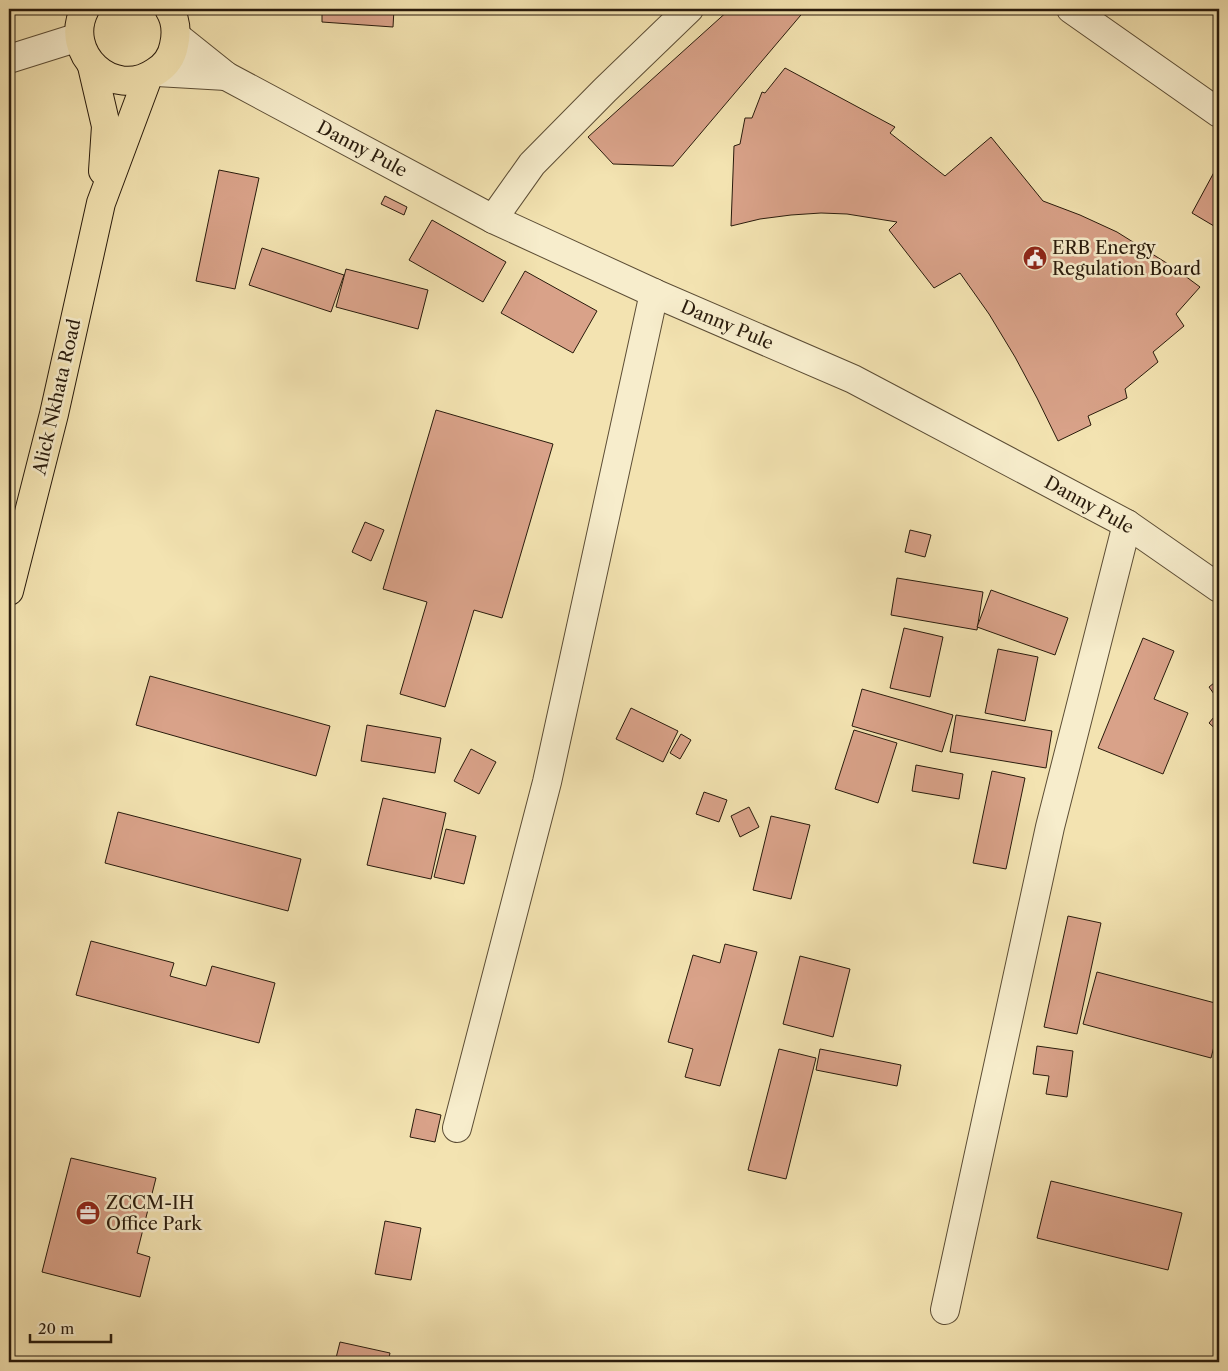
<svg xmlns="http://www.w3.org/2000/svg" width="1228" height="1371" viewBox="0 0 1228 1371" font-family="'Libre Caslon Text',serif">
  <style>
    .building { fill: #d9a289; stroke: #291b0c }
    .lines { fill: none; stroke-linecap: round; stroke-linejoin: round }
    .minor-casing { stroke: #5c4d35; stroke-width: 30 }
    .major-casing { stroke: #291b0c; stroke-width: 30 }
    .minor { stroke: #f7edcc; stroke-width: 28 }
    .major { stroke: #f3e3b1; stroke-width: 28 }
    .labels { text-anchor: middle; stroke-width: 5; stroke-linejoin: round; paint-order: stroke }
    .street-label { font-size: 18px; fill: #291b0c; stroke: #f7edcc }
    .poi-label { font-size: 18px; fill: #291b0c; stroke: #f7edcc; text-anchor: start }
  </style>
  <rect width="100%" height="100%" fill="#f3e3b1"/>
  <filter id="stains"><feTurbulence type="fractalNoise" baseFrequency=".004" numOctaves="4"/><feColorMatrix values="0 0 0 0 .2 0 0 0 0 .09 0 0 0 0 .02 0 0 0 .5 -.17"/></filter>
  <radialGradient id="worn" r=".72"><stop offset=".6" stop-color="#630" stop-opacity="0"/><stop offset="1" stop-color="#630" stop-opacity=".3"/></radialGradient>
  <g class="building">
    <polygon points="322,9 394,9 393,27 322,22"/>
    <polygon points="730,9 806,9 673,166 613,164 588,137"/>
    <polygon points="785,68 895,127 890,133 945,176 991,137 1043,201 1080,215 1117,232 1173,267 1200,287 1176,314 1184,326 1153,352 1158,362 1125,389 1127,398 1088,416 1091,425 1058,441 1037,398 1015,357 989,314 960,273 934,288 889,230 897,222 847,214 821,213 791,215 760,219 731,226 734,146 740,144 745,118 752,118 762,92 765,93"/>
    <polygon points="1219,163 1219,229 1192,213"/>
    <polygon points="219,170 259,178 235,289 196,281"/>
    <polygon points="385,196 407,207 404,215 381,204"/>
    <polygon points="432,220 506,262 483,302 409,260"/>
    <polygon points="262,248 344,275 331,312 249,285"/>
    <polygon points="346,269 428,290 418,329 336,307"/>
    <polygon points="525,271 597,311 573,353 501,313"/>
    <polygon points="436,410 553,444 502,618 474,610 445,707 400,694 427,602 383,589"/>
    <polygon points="365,522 384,530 371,561 352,552"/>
    <polygon points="910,530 931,535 925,557 905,552"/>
    <polygon points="897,578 983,592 977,630 891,615"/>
    <polygon points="991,590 1068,618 1055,655 977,627"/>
    <polygon points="904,628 943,637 930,697 890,688"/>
    <polygon points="1143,638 1174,651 1154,699 1188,713 1163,774 1098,748"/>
    <polygon points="998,649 1038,657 1025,721 985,713"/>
    <polygon points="150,676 330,726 316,776 136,725"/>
    <polygon points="1219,679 1219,701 1209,687"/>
    <polygon points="862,689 953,715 942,752 852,726"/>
    <polygon points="631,708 678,731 663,762 616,739"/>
    <polygon points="1219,711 1219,732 1209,723"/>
    <polygon points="956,715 1052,731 1046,768 950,752"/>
    <polygon points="367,725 441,738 435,773 361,761"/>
    <polygon points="854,730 897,743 878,803 835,789"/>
    <polygon points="681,734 691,740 680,759 670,753"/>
    <polygon points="471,749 496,762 479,794 454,781"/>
    <polygon points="916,765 963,774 959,799 912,791"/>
    <polygon points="992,771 1025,778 1006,869 973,863"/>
    <polygon points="704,792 727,800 719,822 696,814"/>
    <polygon points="383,798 446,813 431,879 367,865"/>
    <polygon points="749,807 759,827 740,837 731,816"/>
    <polygon points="118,812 301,859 288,911 105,863"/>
    <polygon points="771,816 810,825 791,899 753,890"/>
    <polygon points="446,829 476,836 464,884 434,877"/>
    <polygon points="1068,916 1101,923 1077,1034 1044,1027"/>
    <polygon points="91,941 174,963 170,976 206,986 212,966 275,983 259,1043 76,995"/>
    <polygon points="725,944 757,952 720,1086 685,1077 693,1049 668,1042 693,955 720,963"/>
    <polygon points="800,956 850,969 833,1037 783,1024"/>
    <polygon points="1097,972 1219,1004 1219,1027 1211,1058 1083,1024"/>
    <polygon points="1037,1046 1073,1051 1067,1097 1046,1094 1049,1076 1033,1074"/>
    <polygon points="779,1049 816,1058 786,1179 748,1170"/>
    <polygon points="820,1049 901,1065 897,1086 816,1070"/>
    <polygon points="416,1109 441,1115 435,1142 410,1137"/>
    <polygon points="71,1158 156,1178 137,1253 150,1257 140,1297 42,1272"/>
    <polygon points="1051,1181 1182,1213 1168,1270 1037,1238"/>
    <polygon points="385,1221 421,1228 411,1280 375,1274"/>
    <polygon points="340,1342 390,1353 388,1362 335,1362"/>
    <polygon points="152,1357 172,1362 151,1362"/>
  </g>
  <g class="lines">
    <defs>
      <g id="minor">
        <polyline points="1071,9 1219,113"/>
        <polyline points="176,36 226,76 493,219 654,293 853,379 1127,524 1219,588"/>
        <polyline points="9,59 79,37"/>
        <polyline points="157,72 226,76"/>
        <polyline points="493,219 532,164 605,90 689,9"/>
        <polyline points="457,1128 547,782 654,293"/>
        <polyline points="945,1310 1050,827 1127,524"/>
      </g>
      <g id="major">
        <path d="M85 9C62 53 113 101 155 72 165 66 172 57 174 45 177 32 176 20 169 9"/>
        <polyline points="92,66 106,126 103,171"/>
        <polyline points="9,591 54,414 101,203 148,77"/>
      </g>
    </defs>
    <use href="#minor" class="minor-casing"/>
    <use href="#major" class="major-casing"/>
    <use href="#minor" class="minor"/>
    <use href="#major" class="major"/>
  </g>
  <defs>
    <symbol id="civic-disc" viewBox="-11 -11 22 22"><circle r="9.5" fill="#8f2418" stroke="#f7edcc"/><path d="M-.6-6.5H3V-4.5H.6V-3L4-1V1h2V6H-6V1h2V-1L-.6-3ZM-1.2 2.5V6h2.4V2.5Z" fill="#fff"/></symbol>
    <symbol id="office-disc" viewBox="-11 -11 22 22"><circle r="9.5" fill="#8f2418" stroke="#f7edcc"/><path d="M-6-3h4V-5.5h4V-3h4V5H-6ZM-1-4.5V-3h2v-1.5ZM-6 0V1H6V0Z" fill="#fff"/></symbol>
  </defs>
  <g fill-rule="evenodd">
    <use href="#civic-disc" x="1021" y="244" width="28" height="28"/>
    <use href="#office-disc" x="74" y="1199" width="28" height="28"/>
  </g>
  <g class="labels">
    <g class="street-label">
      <text transform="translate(362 149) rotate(28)" y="6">Danny Pule</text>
      <text transform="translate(727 325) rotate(23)" y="6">Danny Pule</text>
      <text transform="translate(57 397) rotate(-77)" y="6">Alick Nkhata Road</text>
      <text transform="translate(1089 505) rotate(29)" y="6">Danny Pule</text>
    </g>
    <g class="poi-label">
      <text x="1052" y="254">ERB Energy<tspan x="1052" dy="21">Regulation Board</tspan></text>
      <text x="106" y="1209">ZCCM-IH<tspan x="106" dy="21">Office Park</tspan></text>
    </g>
  </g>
  <rect width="1228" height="1371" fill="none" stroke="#f3e3b1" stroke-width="30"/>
  <rect x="10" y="10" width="1208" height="1351" fill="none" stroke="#291b0c" stroke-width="2.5"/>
  <rect x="15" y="15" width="1198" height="1341" fill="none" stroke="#291b0c"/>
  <path d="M30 1334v8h81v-8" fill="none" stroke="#291b0c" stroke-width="2.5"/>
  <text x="38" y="1334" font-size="15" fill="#291b0c" stroke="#f7edcc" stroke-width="4" paint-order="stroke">20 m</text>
  <rect width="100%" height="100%" filter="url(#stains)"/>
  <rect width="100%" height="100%" fill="url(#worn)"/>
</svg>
